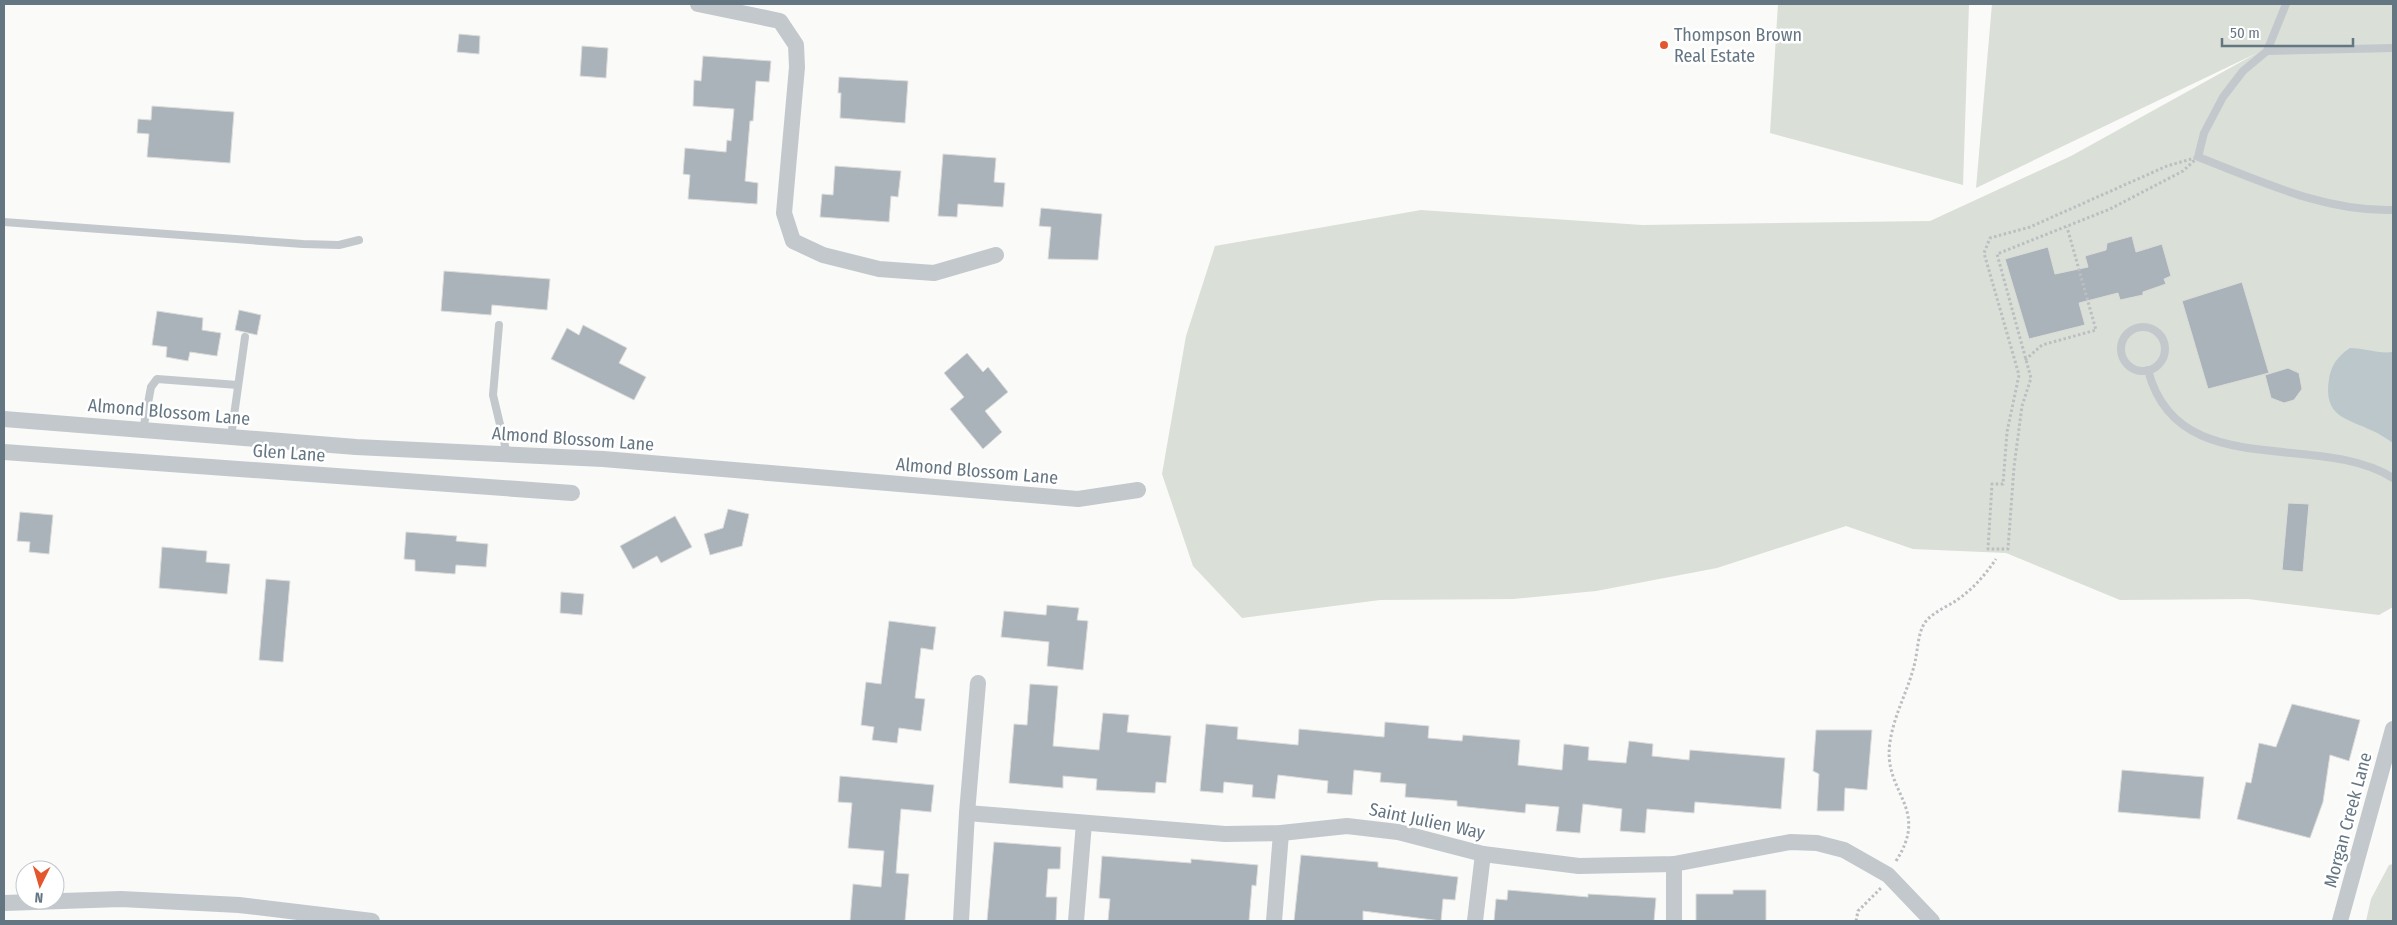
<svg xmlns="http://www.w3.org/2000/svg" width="2397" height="925" viewBox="0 0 2397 925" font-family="'Fira Sans Condensed',sans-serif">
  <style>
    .green { fill: #dadfd7 }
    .water { fill: #bbc7cb }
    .building { fill: #aab3b9; stroke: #dcdcda }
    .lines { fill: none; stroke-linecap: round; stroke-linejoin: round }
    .path { stroke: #bbbfc2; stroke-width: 3; stroke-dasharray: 2.5 2.5; stroke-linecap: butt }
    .service { stroke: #c3c8cc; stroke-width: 8 }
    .minor { stroke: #c3c8cc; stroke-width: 16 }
    .poi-dot { fill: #e4572e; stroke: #fff; stroke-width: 2 }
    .labels { text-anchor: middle; stroke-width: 5; stroke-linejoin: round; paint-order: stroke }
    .poi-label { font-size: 18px; fill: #657683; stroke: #fff; text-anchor: start }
    .street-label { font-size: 18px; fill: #657683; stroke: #fff }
  </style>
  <rect width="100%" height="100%" fill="#fafaf8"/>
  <g class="green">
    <polygon points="1778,4 1969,4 1963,185 1770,133"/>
    <polygon points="1992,4 2393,4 2393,607 2379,615 2248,599 2120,600 2006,553 1913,549 1846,526 1717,568 1596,591 1513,599 1380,600 1242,618 1193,566 1162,474 1186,336 1215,246 1421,210 1642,225 1930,221 2071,156 2257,53 1976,188"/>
    <polygon points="2393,864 2393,921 2366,921 2371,899 2389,865"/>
  </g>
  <path class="water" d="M2350 348C2365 348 2378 354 2393 352V443C2387 439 2380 434 2373 431 2346 418 2323 417 2329 379 2331 365 2338 356 2350 348Z"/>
  <g class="building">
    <polygon points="459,34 480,36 479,54 457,52"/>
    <polygon points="582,46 608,48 606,78 580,76"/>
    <polygon points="703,56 771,61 769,82 756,81 753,121 750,121 745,181 758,183 757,204 688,199 690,175 683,174 685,148 726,152 727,140 731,141 734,109 693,106 694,80 701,81"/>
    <polygon points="839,77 908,81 905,123 840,118 841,93 838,93"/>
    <polygon points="152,106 234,112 230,163 147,157 149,134 137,133 138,119 151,120"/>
    <polygon points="943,154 996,158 994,182 1005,183 1003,207 958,204 957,217 938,216"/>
    <polygon points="835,166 901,171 898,197 891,196 889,222 820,217 822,194 833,195"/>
    <polygon points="1041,208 1102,214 1098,260 1048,259 1051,227 1039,226"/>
    <polygon points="2132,236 2136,252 2162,244 2171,276 2164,279 2166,284 2143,292 2143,295 2120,300 2118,293 2079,303 2085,325 2029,339 2005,259 2048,247 2055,274 2088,267 2085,256 2106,250 2107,243"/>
    <polygon points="444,271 550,279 547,310 492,305 491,315 441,311"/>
    <polygon points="2242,282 2269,373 2208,389 2182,301"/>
    <polygon points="239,310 261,315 257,335 235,330"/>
    <polygon points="157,311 203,318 202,330 221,333 217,356 190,352 188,361 166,357 167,347 152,345"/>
    <polygon points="583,325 627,348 619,363 646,377 634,400 551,359 567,328 579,335"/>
    <polygon points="967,353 983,372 988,367 1008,392 985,411 1002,432 983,449 950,409 964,397 944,373"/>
    <polygon points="2288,368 2299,373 2302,389 2294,400 2284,403 2271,398 2265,375"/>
    <polygon points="2288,503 2309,504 2303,572 2282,570"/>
    <polygon points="728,509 749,514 742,546 710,555 704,534 723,528"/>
    <polygon points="20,512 53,515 49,554 29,552 30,542 17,541"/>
    <polygon points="675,516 692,547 661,563 657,556 633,569 620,546"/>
    <polygon points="406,532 457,536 456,541 488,544 486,567 456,565 455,574 415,571 415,560 404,559"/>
    <polygon points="162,547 207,551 206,562 230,564 227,594 159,588"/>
    <polygon points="266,579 290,581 283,662 259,660"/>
    <polygon points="561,592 584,594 582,615 560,613"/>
    <polygon points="1047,605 1079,608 1077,620 1088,621 1083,670 1047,666 1049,642 1001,637 1004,611 1046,615"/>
    <polygon points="889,621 936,627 933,650 921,648 915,698 925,699 921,731 899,728 897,743 872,740 874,727 861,725 866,682 881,684"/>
    <polygon points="1030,684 1058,686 1053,746 1099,750 1103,713 1129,715 1127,732 1171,736 1166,783 1156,782 1155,793 1096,790 1097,779 1063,776 1063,788 1009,783 1014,724 1027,725"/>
    <polygon points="2292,704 2360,720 2349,761 2330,755 2323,802 2310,838 2237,819 2246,782 2251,783 2259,743 2276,747"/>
    <polygon points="1385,722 1429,726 1428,738 1462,741 1463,735 1520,740 1518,765 1562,770 1564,744 1589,747 1588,760 1626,763 1629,741 1653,744 1652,756 1689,760 1690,750 1785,758 1781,809 1695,802 1694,813 1647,809 1645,833 1620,831 1622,809 1583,804 1580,833 1556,831 1559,807 1526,804 1525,813 1457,806 1457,801 1405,797 1406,784 1380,782 1381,773 1354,770 1352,795 1327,793 1328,781 1278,775 1275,799 1252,797 1253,785 1224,782 1223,793 1200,791 1206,724 1238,727 1237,739 1298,745 1299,729 1384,737"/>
    <polygon points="1816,730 1872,730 1867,790 1845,788 1844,811 1817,811 1819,774 1813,771"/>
    <polygon points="2122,770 2204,777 2200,819 2118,812"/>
    <polygon points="840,776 934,785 931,812 901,809 896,873 909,874 905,921 850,921 853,884 881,887 884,851 848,848 852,803 838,802"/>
    <polygon points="994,842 1061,847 1060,869 1048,869 1046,897 1057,897 1056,921 987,921"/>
    <polygon points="1301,855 1378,862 1378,867 1458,877 1455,900 1443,899 1441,921 1363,911 1363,921 1294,921"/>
    <polygon points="1102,856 1191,863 1191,859 1258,865 1256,886 1252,885 1249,921 1108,921 1110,899 1099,898"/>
    <polygon points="1508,890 1588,897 1588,894 1656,898 1654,921 1494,921 1496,899 1507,900"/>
    <polygon points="1733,890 1766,890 1766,921 1696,921 1696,894 1733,894"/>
  </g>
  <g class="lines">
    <g class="path">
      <polygon points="2198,157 2183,171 2110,209 1997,254 2031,378 2022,406 2014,467 2008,549 1988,549 1992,484 2003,484 2007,432 2019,375 1984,253 1990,238 2030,227 2167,166"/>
      <polyline points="2025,360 2042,345 2096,330 2067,227"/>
      <path d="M1896 861C1931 807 1882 793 1890 742 1894 714 1909 689 1915 662 1918 649 1918 628 1928 619 1936 611 1948 606 1957 600 1973 589 1985 575 1996 559"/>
      <polyline points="1856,921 1858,911 1881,888"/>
    </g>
    <g class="service">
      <path d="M2393 48 2267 51 2243 71 2223 97 2204 133 2198 157C2261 181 2324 212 2393 210"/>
      <polyline points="2267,51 2286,4"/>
      <polyline points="4,222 303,244 339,245 359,240"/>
      <polyline points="499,325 493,395 507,454"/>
      <circle cx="2143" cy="349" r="22"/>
      <path d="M2148 370C2177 484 2317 430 2393 478"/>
      <polyline points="143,430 151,387 157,379 238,385"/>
      <polyline points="231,437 245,337"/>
    </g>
    <g class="minor">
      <polyline points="698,4 780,21 796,45 797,67 784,213 793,241 823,255 879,269 934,273 996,255"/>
      <polyline points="4,419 356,447 603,459 1078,499 1138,490"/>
      <polyline points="4,452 572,493"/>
      <polyline points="967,813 1225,834 1281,833 1347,826 1398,832 1483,854 1579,866 1674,864 1790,842 1817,843 1844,850 1888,875 1932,921"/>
      <polyline points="1674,864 1674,921"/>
      <polyline points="4,903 121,899 239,905 372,921"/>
      <polyline points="961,921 967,813 978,683"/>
      <polyline points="1076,921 1084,823"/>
      <polyline points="1274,921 1281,833"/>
      <polyline points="1475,921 1483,854"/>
      <polyline points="2340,921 2393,729"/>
    </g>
  </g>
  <circle class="poi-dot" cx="1664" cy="45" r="5"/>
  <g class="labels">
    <g class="poi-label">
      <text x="1674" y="41">Thompson Brown<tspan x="1674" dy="21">Real Estate</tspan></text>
    </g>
    <g class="street-label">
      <text transform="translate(169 412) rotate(5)" y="6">Almond Blossom Lane</text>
      <text transform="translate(573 439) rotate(4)" y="6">Almond Blossom Lane</text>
      <text transform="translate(289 453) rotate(4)" y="6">Glen Lane</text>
      <text transform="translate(977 471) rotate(5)" y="6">Almond Blossom Lane</text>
      <text transform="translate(2348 820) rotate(-75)" y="6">Morgan Creek Lane</text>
      <text transform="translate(1427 821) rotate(12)" y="6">Saint Julien Way</text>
    </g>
  </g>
  <rect width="2397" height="925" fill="none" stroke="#657683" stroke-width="10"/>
  <g transform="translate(40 885) rotate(185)"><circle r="24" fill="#ffffff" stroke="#c1c8cd"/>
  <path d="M0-4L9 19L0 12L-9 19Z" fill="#e4572e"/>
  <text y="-8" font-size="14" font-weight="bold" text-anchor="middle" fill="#657683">N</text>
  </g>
  <path d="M2222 38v8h131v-8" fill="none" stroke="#657683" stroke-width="2.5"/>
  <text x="2230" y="38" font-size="15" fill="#657683" stroke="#ffffff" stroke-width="4" paint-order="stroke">50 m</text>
</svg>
